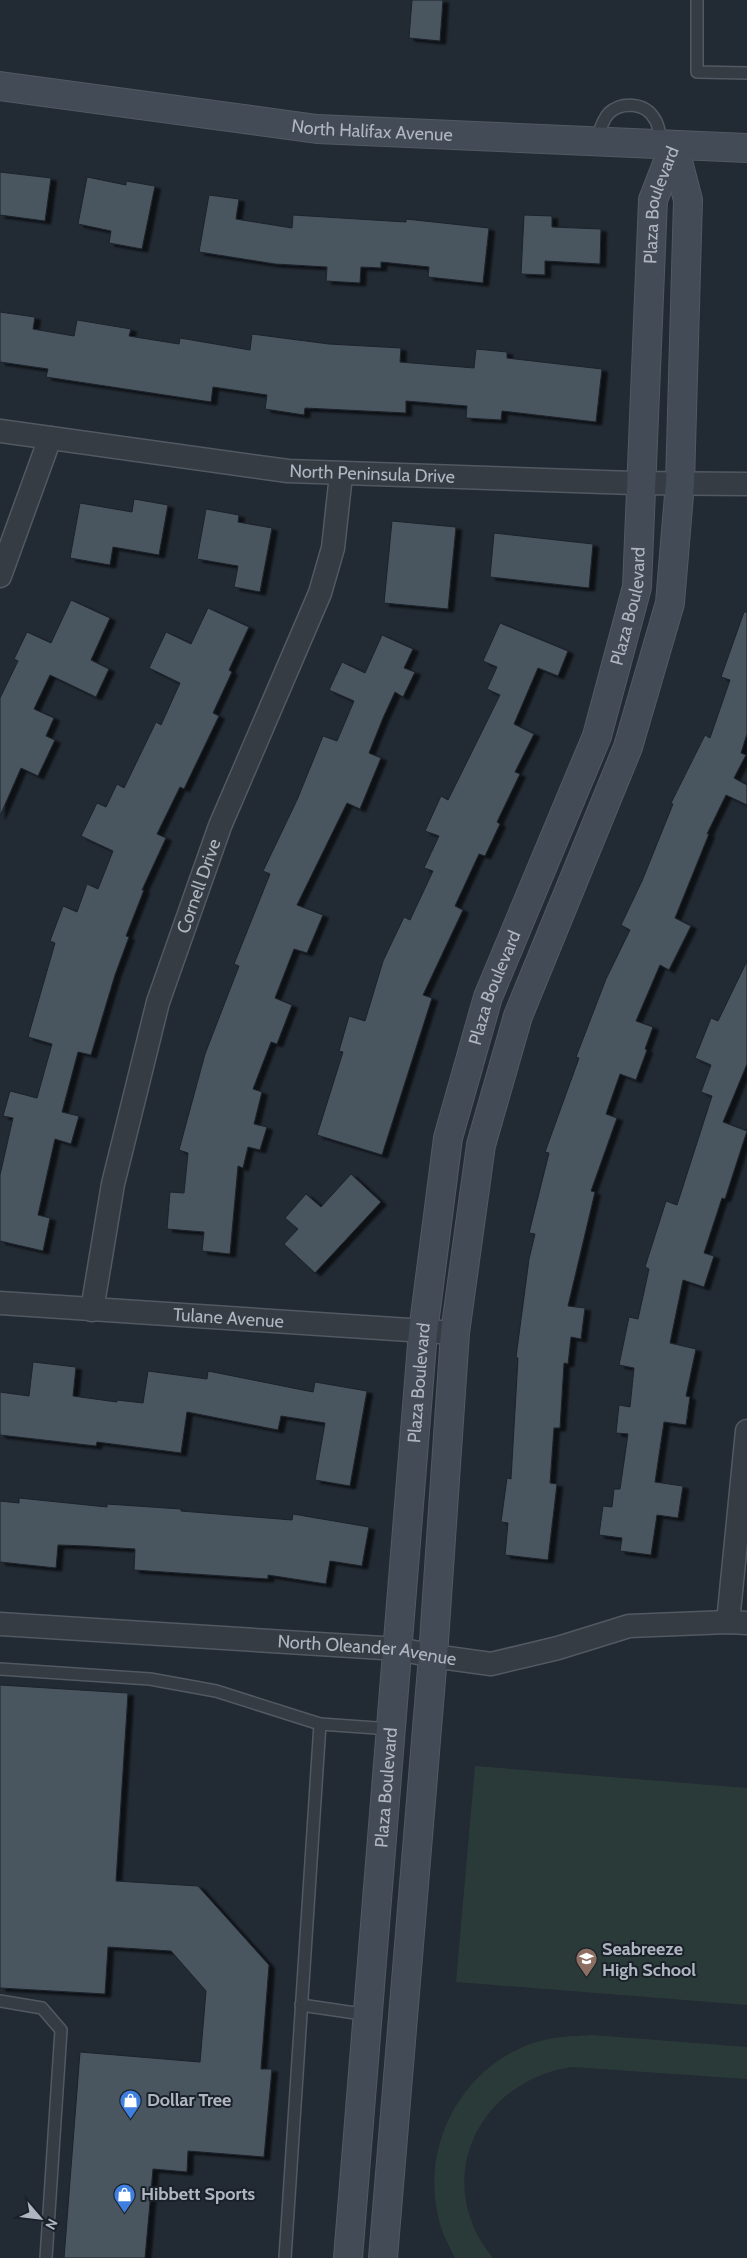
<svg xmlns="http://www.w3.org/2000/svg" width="747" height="2258" viewBox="0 0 747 2258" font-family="Cabin,sans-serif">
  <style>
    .green { fill: #2a3a39 }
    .building { fill: #4a545f; stroke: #1c232b; filter: url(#shadow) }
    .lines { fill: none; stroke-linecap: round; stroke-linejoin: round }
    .lane-casing { stroke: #525962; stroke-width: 14 }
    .street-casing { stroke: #525962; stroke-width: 25 }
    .secondary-casing { stroke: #525962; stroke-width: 30 }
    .lane { stroke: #353c44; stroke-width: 11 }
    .street { stroke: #353c44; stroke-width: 22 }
    .secondary { stroke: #434b57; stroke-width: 28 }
    .labels { text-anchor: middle; stroke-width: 4; stroke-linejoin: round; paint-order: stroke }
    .street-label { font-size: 18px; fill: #afb6c1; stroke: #1a2129 }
    .poi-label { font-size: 18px; font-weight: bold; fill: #afb6c1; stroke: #1a2129; text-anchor: start }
  </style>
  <defs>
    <filter id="shadow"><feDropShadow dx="5.5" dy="3" stdDeviation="1" flood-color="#0009"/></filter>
  </defs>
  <rect width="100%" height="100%" fill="#222a33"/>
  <g class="green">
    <polygon points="475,1766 747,1788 747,2005 456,1982"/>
    <path d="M592 2035 747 2047V2079L572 2067C477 2081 430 2182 493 2258H455C448 2244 441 2231 438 2216 422 2147 459 2073 525 2046 546 2037 569 2036 592 2035Z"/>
  </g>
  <g class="building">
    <polygon points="412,0 443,0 440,41 409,38"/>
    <polygon points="0,172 51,178 45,221 0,215"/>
    <polygon points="87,177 126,185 126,181 155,186 142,249 109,243 111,231 78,224"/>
    <polygon points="209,195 239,199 236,219 292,228 293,215 406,222 406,219 489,228 483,283 428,277 429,267 381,262 381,268 361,267 360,283 326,281 327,267 275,264 199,252"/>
    <polygon points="524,215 552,216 552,227 601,229 600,264 545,261 545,275 521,274"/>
    <polygon points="0,312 35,317 33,329 74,336 77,320 131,329 129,336 179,344 180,338 250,350 252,334 329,344 401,348 400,362 474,368 476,349 507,352 507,358 602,369 596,422 502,411 501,420 466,418 467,406 406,401 406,413 305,408 304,415 265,409 267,395 213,387 211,402 46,377 48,369 0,362"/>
    <polygon points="134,499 168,505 159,555 113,547 110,565 70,558 80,503 132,512"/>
    <polygon points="206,509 239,515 238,522 272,528 260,592 234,587 238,566 197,559"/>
    <polygon points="392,521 456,527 448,609 384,603"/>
    <polygon points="494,533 593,544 589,588 490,577"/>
    <polygon points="71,600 110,618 91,660 109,669 96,697 50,675 34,709 54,718 46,736 55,740 38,776 21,768 0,816 0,698 18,661 14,659 27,632 51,643"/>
    <polygon points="208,608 249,627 229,670 232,672 213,713 219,716 184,789 180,787 157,834 166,838 142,890 144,890 126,936 129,937 115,975 91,1055 78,1052 62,1112 79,1116 71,1144 55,1139 38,1215 50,1218 43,1251 0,1241 0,1175 13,1118 3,1116 10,1091 37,1098 52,1044 28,1037 55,943 50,941 63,906 77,912 87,884 98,889 113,851 81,836 97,803 106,807 117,784 124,788 156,722 161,725 180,683 149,668 166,632 191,644"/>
    <polygon points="744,612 747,612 747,734 741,753 746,755 734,778 747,785 747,805 726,795 707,834 709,834 675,918 691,926 669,970 660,965 636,1021 653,1027 645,1049 647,1050 636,1080 620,1074 606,1114 617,1118 591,1191 595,1192 568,1306 585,1308 581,1339 571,1337 568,1364 564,1363 560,1428 554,1428 550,1483 557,1484 548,1560 505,1555 508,1523 501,1522 507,1478 511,1479 518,1358 516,1357 529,1259 535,1234 529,1233 549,1153 545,1152 579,1058 576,1057 606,979 630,930 621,925 642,881 673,804 671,803 705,735 710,738 730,680 721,677"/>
    <polygon points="500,623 568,651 558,676 538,668 514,724 534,734 515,772 520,774 497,822 500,824 485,856 479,854 455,906 463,910 423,995 432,998 382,1155 317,1135 343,1052 339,1051 349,1016 365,1021 383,961 404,917 410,920 433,871 424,868 439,836 425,831 441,796 448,800 500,695 487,689 497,667 483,661"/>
    <polygon points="382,635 413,649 404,668 415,672 403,697 395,692 383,718 369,753 381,758 360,809 347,803 297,905 323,915 307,953 294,949 275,998 292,1005 277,1044 271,1042 253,1089 262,1092 254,1124 267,1127 260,1150 248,1147 243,1168 238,1166 230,1254 202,1251 204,1232 167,1229 170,1192 184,1193 188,1153 179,1150 205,1054 239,966 234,964 270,874 263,871 297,800 323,736 337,741 354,701 329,690 342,662 365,673"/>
    <polygon points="747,961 747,1064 723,1122 747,1131 725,1199 722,1198 704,1253 714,1256 704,1287 683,1280 670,1343 696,1349 686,1396 690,1397 686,1425 664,1422 655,1482 683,1486 678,1518 657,1515 651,1555 620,1551 622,1538 599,1535 603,1506 612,1507 614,1489 620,1489 628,1434 616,1433 619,1405 630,1407 634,1368 619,1365 629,1317 638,1319 649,1269 645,1267 666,1201 677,1205 712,1096 701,1092 711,1065 695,1058 711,1018 718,1021"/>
    <polygon points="351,1174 381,1202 315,1273 284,1244 298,1229 285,1218 306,1194 321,1207"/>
    <polygon points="33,1362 76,1367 73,1396 117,1402 117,1400 143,1403 148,1371 207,1379 208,1371 313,1392 315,1382 367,1391 350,1486 315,1480 325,1423 281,1416 278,1430 187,1412 181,1453 97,1442 96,1446 0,1435 0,1392 29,1396"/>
    <polygon points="19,1498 107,1507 107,1504 181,1509 181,1511 292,1520 293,1514 369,1527 362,1566 330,1561 326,1584 268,1575 268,1579 134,1570 135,1549 88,1546 58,1545 56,1568 0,1562 0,1501 19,1503"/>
    <polygon points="0,1685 128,1693 116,1881 198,1886 269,1965 261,2069 272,2069 264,2157 188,2151 187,2172 153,2169 145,2258 64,2258 80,2052 200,2062 206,1991 171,1951 108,1947 105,1994 0,1988"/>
  </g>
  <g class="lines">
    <defs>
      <g id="lane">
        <polyline points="697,0 697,72 747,73"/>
        <path d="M596 142C599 133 602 120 609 113 622 101 645 103 654 118 659 124 660 136 662 144"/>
        <polyline points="0,1669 150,1679 216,1691 320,1724"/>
        <polyline points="0,2001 42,2008 61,2030 46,2258"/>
        <polyline points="301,2005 369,2015"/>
        <polyline points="285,2258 320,1724 391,1729"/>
      </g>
      <g id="street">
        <path id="s1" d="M0 431 288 471 633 483 747 484"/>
        <polyline points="0,576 50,438"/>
        <path id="s2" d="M0 1303 455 1333"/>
        <path id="s3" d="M92 1310 113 1184 158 1002 220 826 320 593 333 548 341 475"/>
        <polyline points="728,1622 747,1431"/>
        <path id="s4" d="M0 1624 399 1649 433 1656 491 1664 558 1648 629 1626 728 1622 747 1623"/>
      </g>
      <g id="secondary">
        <path id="s5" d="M0 86 317 129 747 148"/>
        <path id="s6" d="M348 2258 423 1332 448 1138 488 997 597 736 637 587 653 200 674 146"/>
        <polyline points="383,2258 433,1656 455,1333 481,1145 518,1016 628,747 670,603 680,483 688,200 674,146"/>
      </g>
    </defs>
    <use href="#lane" class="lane-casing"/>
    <use href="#street" class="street-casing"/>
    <use href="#secondary" class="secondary-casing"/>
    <use href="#lane" class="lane"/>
    <use href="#street" class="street"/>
    <use href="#secondary" class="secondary"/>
  </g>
  <defs>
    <symbol id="school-pin" viewBox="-11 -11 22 30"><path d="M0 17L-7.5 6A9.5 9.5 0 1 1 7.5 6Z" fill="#8d6e63" stroke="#1a2129"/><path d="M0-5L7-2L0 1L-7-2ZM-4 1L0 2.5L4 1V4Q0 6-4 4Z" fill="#fff"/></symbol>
    <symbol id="shop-pin" viewBox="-11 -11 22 30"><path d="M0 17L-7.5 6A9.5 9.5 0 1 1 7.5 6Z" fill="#3f7fe0" stroke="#1a2129"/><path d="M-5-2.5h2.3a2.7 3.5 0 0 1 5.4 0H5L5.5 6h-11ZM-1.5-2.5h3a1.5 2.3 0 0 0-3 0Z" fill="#fff"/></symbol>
  </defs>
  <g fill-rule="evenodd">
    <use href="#school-pin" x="574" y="1946" width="25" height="34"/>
    <use href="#shop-pin" x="118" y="2088" width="25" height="34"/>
    <use href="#shop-pin" x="112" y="2182" width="25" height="34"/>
  </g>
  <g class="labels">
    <g class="street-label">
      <text dy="6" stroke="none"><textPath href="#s5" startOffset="375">North Halifax Avenue</textPath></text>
      <text dy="6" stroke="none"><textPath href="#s6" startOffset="2092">Plaza Boulevard</textPath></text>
      <text dy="6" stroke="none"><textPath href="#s1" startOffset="375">North Peninsula Drive</textPath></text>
      <text dy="6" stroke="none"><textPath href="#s6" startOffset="1688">Plaza Boulevard</textPath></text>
      <text dy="6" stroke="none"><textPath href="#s3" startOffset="438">Cornell Drive</textPath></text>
      <text dy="6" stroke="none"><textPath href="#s6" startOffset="1282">Plaza Boulevard</textPath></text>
      <text dy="6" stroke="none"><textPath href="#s2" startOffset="229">Tulane Avenue</textPath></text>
      <text dy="6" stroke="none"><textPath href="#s6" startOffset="878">Plaza Boulevard</textPath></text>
      <text dy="6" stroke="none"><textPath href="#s4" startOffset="368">North Oleander Avenue</textPath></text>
      <text dy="6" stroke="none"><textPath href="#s6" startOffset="472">Plaza Boulevard</textPath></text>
    </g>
    <g class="poi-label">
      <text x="602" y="1955">Seabreeze<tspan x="602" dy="21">High School</tspan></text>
      <text x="147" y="2106">Dollar Tree</text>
      <text x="141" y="2200">Hibbett Sports</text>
    </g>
  </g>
  <g transform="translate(40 2218) rotate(118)" stroke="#1a2129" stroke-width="4" paint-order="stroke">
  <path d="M0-4L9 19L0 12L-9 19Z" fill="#afb6c1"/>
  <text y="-8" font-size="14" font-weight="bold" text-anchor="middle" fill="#afb6c1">N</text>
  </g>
</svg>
